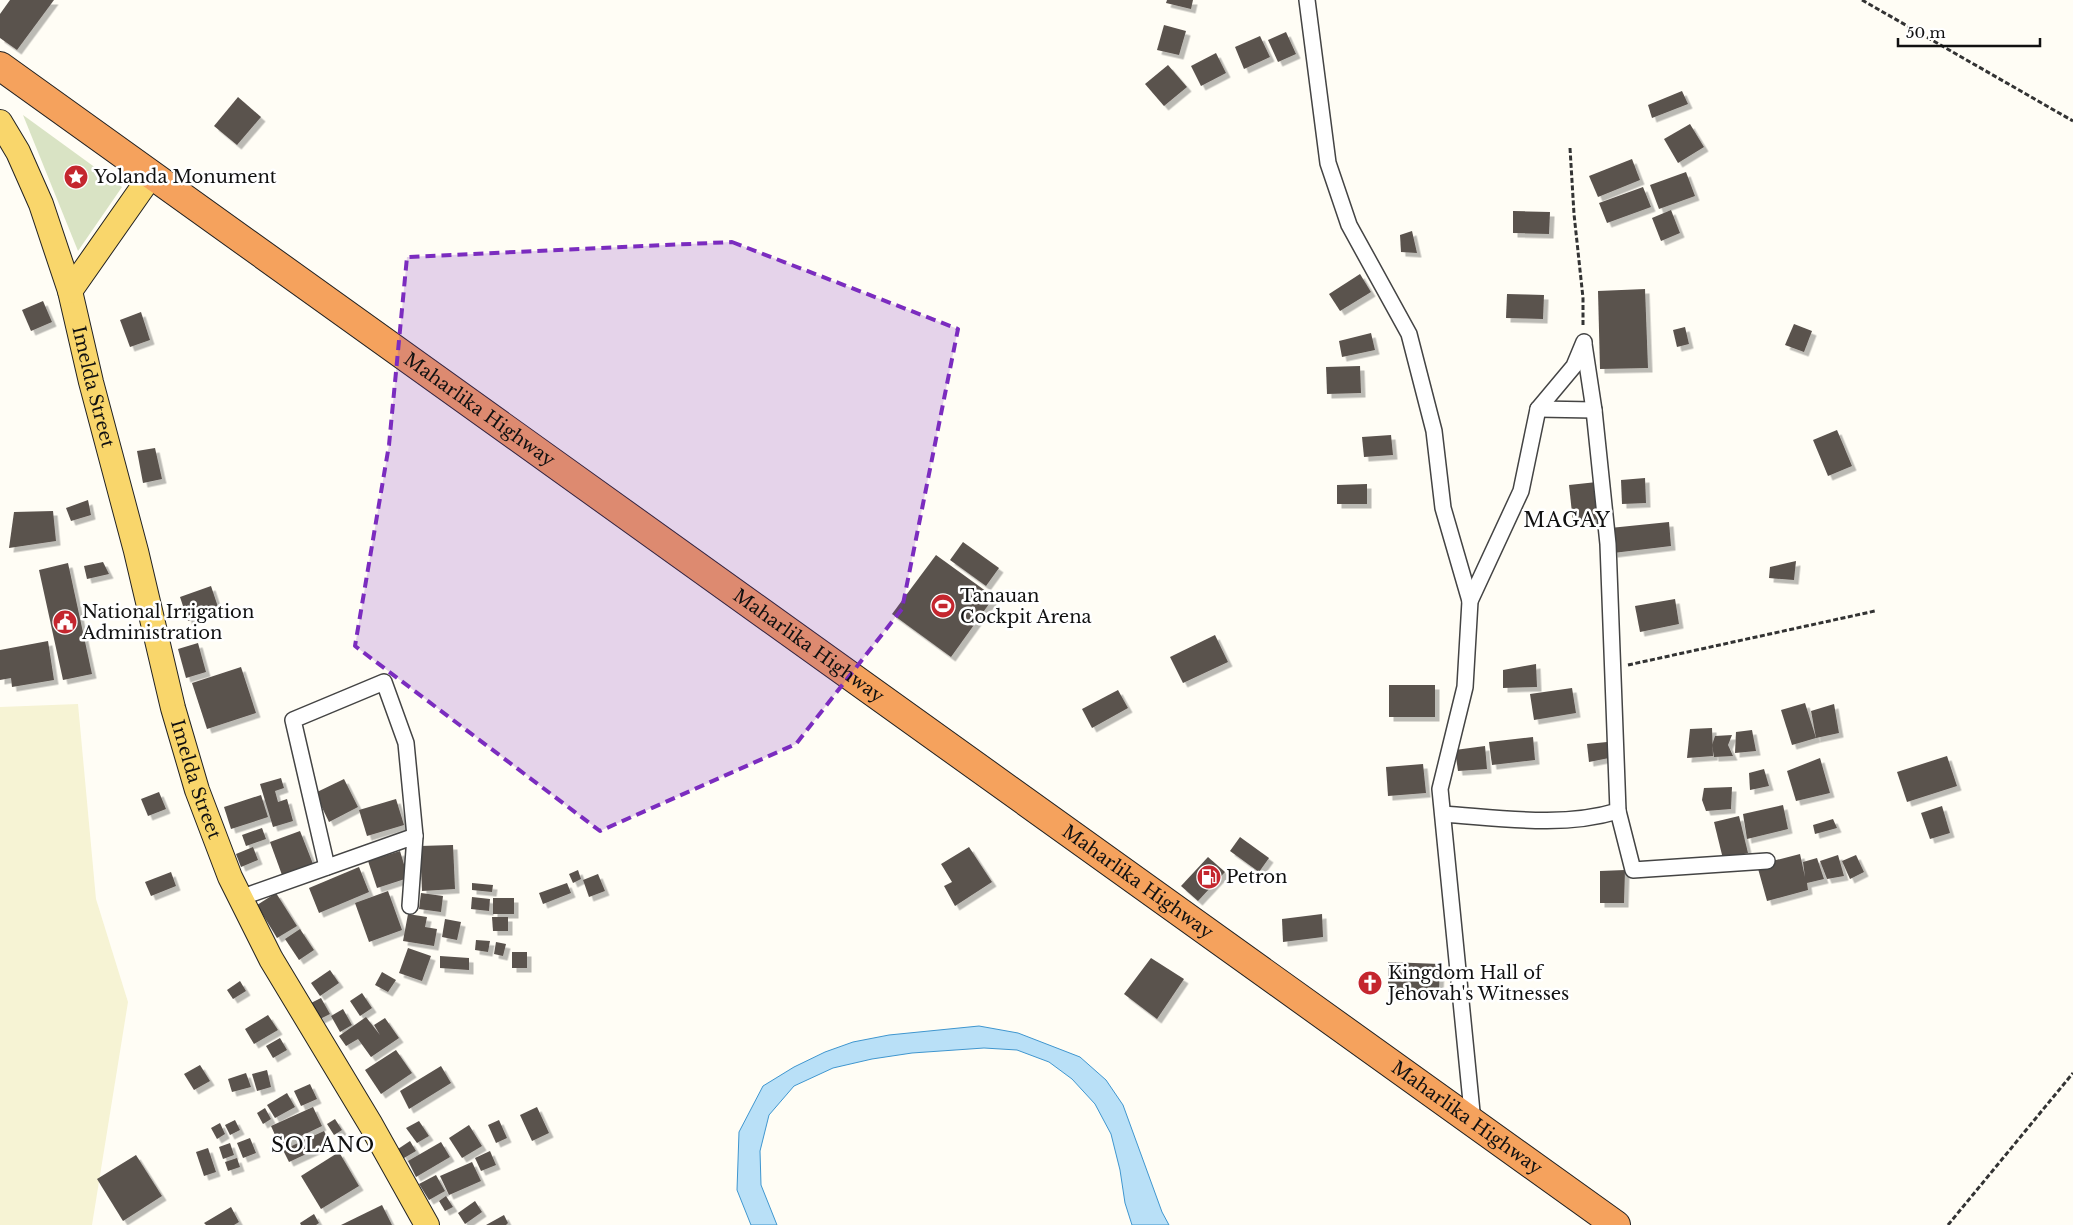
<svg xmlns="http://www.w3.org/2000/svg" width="2073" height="1225" viewBox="0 0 2073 1225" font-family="'Libre Baskerville',serif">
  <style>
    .farmland { fill: #f6f3d4 }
    .cemetery { fill: #d9e3c4 }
    .water { fill: #b9e0f7; stroke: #3f96cf }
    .building { fill: #5a524d; filter: url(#shadow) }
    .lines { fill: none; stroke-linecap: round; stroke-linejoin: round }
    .street-casing { stroke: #444; stroke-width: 18 }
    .primary-casing { stroke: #222; stroke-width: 26 }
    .highway-casing { stroke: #222; stroke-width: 30 }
    .path { stroke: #333; stroke-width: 3; stroke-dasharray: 5 2.5; stroke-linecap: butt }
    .street { stroke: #fff; stroke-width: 15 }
    .primary { stroke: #f9d66b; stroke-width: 24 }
    .highway { stroke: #f5a25d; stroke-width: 28 }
    .marked { fill: #7b2cbf; fill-opacity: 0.2; stroke: #7b2cbf; stroke-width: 4; stroke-dasharray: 10 6; stroke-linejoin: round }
    .labels { text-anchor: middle; stroke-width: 5; stroke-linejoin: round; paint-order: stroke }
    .poi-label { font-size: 18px; fill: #111; stroke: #fff; text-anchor: start }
    .street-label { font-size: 18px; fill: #111; stroke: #fff }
    .quarter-label { font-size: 20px; letter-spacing: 1px; fill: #111; stroke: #fff }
  </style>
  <defs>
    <filter id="shadow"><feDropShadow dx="4.5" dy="4.5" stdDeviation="0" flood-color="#0004"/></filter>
  </defs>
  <rect width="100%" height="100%" fill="#fffdf5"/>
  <polygon class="farmland" points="78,704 96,899 128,1002 92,1225 0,1225 0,707"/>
  <polygon class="cemetery" points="23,115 122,187 78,251"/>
  <polygon class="water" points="979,1026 1018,1033 1080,1057 1106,1080 1123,1105 1162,1212 1169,1225 1132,1225 1125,1203 1120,1170 1111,1134 1095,1104 1072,1079 1049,1062 1017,1050 984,1048 912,1053 872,1059 833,1068 794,1086 769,1115 760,1151 761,1185 777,1225 751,1225 737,1190 739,1132 763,1086 794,1067 825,1052 853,1042 889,1035"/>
  <g class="building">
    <polygon points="10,0 54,0 17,50 0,38 0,14"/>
    <polygon points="1167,0 1193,0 1191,9 1166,3"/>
    <polygon points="1164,25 1186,31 1179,55 1157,50"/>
    <polygon points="1286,32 1296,54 1278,62 1268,40"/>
    <polygon points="1260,36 1270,57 1244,69 1235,47"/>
    <polygon points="1216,53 1226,73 1201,86 1191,66"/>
    <polygon points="1168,65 1187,87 1164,106 1145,84"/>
    <polygon points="1682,91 1688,104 1652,118 1648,105"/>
    <polygon points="238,97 261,117 237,145 214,126"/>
    <polygon points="1690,124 1704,147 1678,163 1664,139"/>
    <polygon points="1632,159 1640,180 1598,197 1589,176"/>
    <polygon points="1686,172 1695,196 1659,209 1650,185"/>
    <polygon points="1643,187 1651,207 1607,223 1599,203"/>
    <polygon points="1671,210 1680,233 1661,241 1652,218"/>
    <polygon points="1513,211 1550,212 1549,234 1513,233"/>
    <polygon points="1412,231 1417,253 1401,252 1400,235"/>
    <polygon points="1360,274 1371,292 1340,311 1329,294"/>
    <polygon points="1645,289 1648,368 1600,369 1598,291"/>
    <polygon points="1507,294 1544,295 1543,319 1506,318"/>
    <polygon points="43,301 52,322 31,331 22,310"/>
    <polygon points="141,312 150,340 130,347 120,320"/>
    <polygon points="1794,324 1812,331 1804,352 1785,345"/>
    <polygon points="1685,327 1689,344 1677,347 1673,330"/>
    <polygon points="1371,333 1375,350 1342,357 1339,341"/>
    <polygon points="1360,366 1361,393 1327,394 1326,367"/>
    <polygon points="1837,430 1852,466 1828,476 1813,440"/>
    <polygon points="1391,435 1393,455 1364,457 1362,437"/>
    <polygon points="155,448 162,479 143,483 137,451"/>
    <polygon points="1645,478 1646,503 1622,504 1621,480"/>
    <polygon points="1597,482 1601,519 1573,522 1569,485"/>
    <polygon points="1367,484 1367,504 1337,504 1337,485"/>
    <polygon points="88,500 91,515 71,521 66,508"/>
    <polygon points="53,511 56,541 9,548 14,512"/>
    <polygon points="1669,522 1671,546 1613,553 1610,528"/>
    <polygon points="963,542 999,568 986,586 950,560"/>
    <polygon points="936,555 994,597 951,657 892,614"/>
    <polygon points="1796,561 1794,580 1769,578 1770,567"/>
    <polygon points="103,562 109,574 87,579 84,566"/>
    <polygon points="68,563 92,674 63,680 39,570"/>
    <polygon points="211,586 219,610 188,621 180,597"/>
    <polygon points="1675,599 1679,624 1640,632 1635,606"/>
    <polygon points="1215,635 1228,662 1183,683 1170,657"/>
    <polygon points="48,641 54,680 12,687 11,678 0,680 0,650"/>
    <polygon points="198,643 206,672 186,678 178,649"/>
    <polygon points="1536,664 1537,687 1503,688 1503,670"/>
    <polygon points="241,667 256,713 207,729 192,683"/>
    <rect x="1389" y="685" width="46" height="32"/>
    <polygon points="1572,688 1576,713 1534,720 1530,694"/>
    <polygon points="1118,690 1128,708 1092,728 1082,709"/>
    <polygon points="1805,703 1816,738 1792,745 1781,710"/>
    <polygon points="1834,704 1839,733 1816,738 1811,711"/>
    <polygon points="1712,728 1713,756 1687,758 1690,729"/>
    <polygon points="1752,730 1756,751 1735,753 1736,732"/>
    <polygon points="1732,735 1728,745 1733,756 1714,757 1712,745 1715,736"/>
    <polygon points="1533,737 1535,760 1492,765 1489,742"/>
    <polygon points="1607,742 1609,758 1589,762 1587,744"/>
    <polygon points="1485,746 1487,769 1458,771 1455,750"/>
    <polygon points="1947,756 1957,786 1907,802 1897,772"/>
    <polygon points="1820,758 1830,793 1796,801 1787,771"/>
    <polygon points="1423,764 1426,793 1388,796 1386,767"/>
    <polygon points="1764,769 1769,786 1750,790 1749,773"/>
    <polygon points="281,778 284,788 275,791 278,802 287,799 293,821 273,827 260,784"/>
    <polygon points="344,779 358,807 329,822 315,793"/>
    <polygon points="1732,787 1731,809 1706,811 1702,800 1704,788"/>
    <polygon points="159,792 166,809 148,816 141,799"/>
    <polygon points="261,795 268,817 231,829 224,807"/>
    <polygon points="396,799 404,825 367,836 359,810"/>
    <polygon points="1783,805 1788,829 1747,839 1743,814"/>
    <polygon points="1942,806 1950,833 1930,839 1921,813"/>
    <polygon points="1739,816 1748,853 1723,859 1714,822"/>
    <polygon points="1833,819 1837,828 1815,834 1813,825"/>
    <polygon points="262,828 266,839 246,846 242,835"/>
    <polygon points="300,831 313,864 282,875 270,842"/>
    <polygon points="1240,837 1269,858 1259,872 1230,851"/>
    <polygon points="453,845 455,889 422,891 420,846"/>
    <polygon points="253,847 258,860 241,867 236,854"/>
    <polygon points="969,847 992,882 955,906 944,886 952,882 941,864"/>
    <polygon points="400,851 408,878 377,888 368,861"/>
    <polygon points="1800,854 1805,877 1803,862 1817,858 1824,879 1807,883 1808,890 1767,901 1757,865"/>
    <polygon points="1838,855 1844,876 1827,879 1820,861"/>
    <polygon points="1856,855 1864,872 1850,879 1842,861"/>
    <polygon points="1208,857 1225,872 1198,901 1181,886"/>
    <polygon points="359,867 369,892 319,913 309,888"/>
    <polygon points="578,870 581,879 573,883 569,874"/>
    <polygon points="1625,870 1624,903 1600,903 1600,871"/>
    <polygon points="171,872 176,886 151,896 145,882"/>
    <polygon points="598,874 605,891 589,897 583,880"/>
    <polygon points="472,883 493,885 492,892 472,890"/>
    <polygon points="567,883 571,893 543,904 539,893"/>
    <polygon points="388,891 402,930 369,942 355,903"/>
    <polygon points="276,893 297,926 277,938 257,905"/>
    <polygon points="421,893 443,896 441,912 419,909"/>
    <polygon points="472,897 490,899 489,911 471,909"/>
    <rect x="493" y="898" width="21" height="16"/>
    <polygon points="408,914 427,917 425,927 437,929 434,946 403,941"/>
    <polygon points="1322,914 1323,937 1283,942 1282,919"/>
    <polygon points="492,917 508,917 508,931 493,931"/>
    <polygon points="445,919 461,922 457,940 442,937"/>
    <polygon points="300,929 314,950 299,960 285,939"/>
    <polygon points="476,940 490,941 488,952 475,950"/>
    <polygon points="496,942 506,944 503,956 494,954"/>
    <polygon points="408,948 431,956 422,981 399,973"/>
    <rect x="512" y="952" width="15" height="16"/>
    <polygon points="440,956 469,958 469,970 440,968"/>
    <polygon points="1151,958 1184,979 1157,1019 1124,994"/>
    <polygon points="1388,962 1440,964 1439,991 1388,992"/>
    <polygon points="330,970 339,983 320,996 311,983"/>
    <polygon points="382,972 396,980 388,992 375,985"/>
    <polygon points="240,981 246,991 233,999 227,990"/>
    <polygon points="362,993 372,1008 360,1016 350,1001"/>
    <polygon points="321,998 330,1014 320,1019 311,1003"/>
    <polygon points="343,1009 352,1025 340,1032 331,1016"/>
    <polygon points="268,1015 278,1030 254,1044 245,1029"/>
    <polygon points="366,1017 380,1035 374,1025 385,1018 399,1038 371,1057 358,1039 346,1046 339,1036"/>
    <polygon points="280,1038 287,1050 273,1058 266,1046"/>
    <polygon points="396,1050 412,1073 381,1094 365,1070"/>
    <polygon points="200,1065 210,1081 194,1090 184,1074"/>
    <polygon points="441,1066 451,1083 409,1109 400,1091"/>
    <polygon points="267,1070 271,1087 257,1091 252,1074"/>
    <polygon points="246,1073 251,1087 232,1092 228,1079"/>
    <polygon points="310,1084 317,1099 301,1106 294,1091"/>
    <polygon points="287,1093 295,1107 275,1118 267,1105"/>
    <polygon points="313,1107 322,1126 280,1146 271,1126"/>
    <polygon points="537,1107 549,1133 532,1141 520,1115"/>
    <polygon points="265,1108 271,1119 263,1124 257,1113"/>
    <polygon points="335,1119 342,1130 334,1135 327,1124"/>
    <polygon points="235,1120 240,1130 230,1135 225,1125"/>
    <polygon points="499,1120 507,1138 496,1143 488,1125"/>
    <polygon points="419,1121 429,1136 417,1143 406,1128"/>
    <polygon points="220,1123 225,1134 217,1139 211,1128"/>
    <polygon points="469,1125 482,1146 462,1158 449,1138"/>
    <polygon points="324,1131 330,1143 289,1162 283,1150"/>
    <polygon points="250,1138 256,1153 243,1158 237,1143"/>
    <polygon points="410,1141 416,1151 404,1158 398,1149"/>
    <polygon points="441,1142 450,1157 416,1177 408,1161"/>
    <polygon points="230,1143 234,1155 223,1159 219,1147"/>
    <polygon points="208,1148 216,1172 204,1176 196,1152"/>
    <polygon points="490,1151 496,1165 481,1171 475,1158"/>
    <polygon points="339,1152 359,1186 321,1209 301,1176"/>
    <polygon points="136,1155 162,1196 123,1221 97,1179"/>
    <polygon points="237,1158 240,1167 228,1171 225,1162"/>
    <polygon points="472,1162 481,1181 449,1195 440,1176"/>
    <polygon points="436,1175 445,1191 429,1200 419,1184"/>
    <polygon points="446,1196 453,1207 445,1211 439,1201"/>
    <polygon points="475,1201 482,1212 465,1224 458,1213"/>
    <polygon points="382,1205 392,1225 341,1225"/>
    <polygon points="231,1207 239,1222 234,1225 206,1225 204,1223"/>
    <polygon points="314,1214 319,1223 316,1225 301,1225 300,1223"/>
    <polygon points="504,1215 508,1223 506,1225 486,1225"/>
  </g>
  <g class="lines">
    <defs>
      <g id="street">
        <polyline points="1307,0 1328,163 1349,225 1409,334 1434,431 1443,508 1470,601"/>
        <polyline points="1538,409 1594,410"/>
        <polyline points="1618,811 1633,870 1767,861"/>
        <path d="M1443 814C1501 818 1562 828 1618 811L1608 544 1594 410 1584 344"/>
        <polyline points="327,867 293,720 384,682 406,743 415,836"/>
        <polyline points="240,898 415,836 410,906"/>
        <polyline points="1473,1122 1440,789 1465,687 1470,601 1521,491 1538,409 1574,366 1584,342"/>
      </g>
      <g id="primary">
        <path id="s1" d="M0 122 18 152 41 204 70 291 91 382 136 551 173 708 197 790 230 877 271 959 371 1125 427 1225"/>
        <polyline points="70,291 152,174"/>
      </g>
      <g id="highway">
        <path id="s2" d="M0 66 1616 1225"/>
      </g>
    </defs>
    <use href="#street" class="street-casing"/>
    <use href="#primary" class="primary-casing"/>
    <use href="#highway" class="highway-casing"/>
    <g class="path">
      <polyline points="1862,0 2073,121"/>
      <polyline points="1570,148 1574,214 1583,298 1583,327"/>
      <polyline points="1628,665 1875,611"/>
      <polyline points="1948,1225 2073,1073"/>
    </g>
    <use href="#street" class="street"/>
    <use href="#primary" class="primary"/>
    <use href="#highway" class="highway"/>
  </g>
  <path class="marked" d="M732 242 958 329 902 609 796 744 600 831 355 646 389 445 407 257Z"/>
  <defs>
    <symbol id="sight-disc" viewBox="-11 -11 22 22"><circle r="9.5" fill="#c4262e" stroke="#fff"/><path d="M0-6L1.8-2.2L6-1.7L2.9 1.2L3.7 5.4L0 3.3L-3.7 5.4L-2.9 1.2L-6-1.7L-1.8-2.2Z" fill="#fff"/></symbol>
    <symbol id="stadium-disc" viewBox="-11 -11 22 22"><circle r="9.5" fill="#c4262e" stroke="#fff"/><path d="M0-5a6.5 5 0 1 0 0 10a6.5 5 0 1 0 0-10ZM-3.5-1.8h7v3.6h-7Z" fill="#fff"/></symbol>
    <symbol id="civic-disc" viewBox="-11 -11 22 22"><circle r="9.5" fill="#c4262e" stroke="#fff"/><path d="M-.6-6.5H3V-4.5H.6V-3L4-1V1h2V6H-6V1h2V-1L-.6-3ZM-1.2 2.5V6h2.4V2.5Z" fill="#fff"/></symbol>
    <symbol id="fuel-disc" viewBox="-11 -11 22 22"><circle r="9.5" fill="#c4262e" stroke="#fff"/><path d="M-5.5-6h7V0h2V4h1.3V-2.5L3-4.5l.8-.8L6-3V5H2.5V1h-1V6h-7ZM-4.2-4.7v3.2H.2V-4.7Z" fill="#fff"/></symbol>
    <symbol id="church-disc" viewBox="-11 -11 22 22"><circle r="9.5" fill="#c4262e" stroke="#fff"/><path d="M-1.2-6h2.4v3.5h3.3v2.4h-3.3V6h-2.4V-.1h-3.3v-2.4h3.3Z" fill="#fff"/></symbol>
  </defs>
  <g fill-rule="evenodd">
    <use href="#sight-disc" x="62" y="163" width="28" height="28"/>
    <use href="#stadium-disc" x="929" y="592" width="28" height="28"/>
    <use href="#civic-disc" x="51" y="608" width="28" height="28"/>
    <use href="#fuel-disc" x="1195" y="863" width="28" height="28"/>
    <use href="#church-disc" x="1356" y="969" width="28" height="28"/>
  </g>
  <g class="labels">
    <g class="poi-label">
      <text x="94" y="183">Yolanda Monument</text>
      <text x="960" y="602">Tanauan<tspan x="960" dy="21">Cockpit Arena</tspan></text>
      <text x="82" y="618">National Irrigation<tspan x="82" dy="21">Administration</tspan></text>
      <text x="1226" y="883">Petron</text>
      <text x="1388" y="979">Kingdom Hall of<tspan x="1388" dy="21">Jehovah's Witnesses</tspan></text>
    </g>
    <g class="street-label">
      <text dy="6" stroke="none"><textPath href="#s1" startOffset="282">Imelda Street</textPath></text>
      <text dy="6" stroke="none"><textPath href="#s2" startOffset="590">Maharlika Highway</textPath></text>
      <text dy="6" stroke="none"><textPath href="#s2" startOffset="995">Maharlika Highway</textPath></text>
      <text dy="6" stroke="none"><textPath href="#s1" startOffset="688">Imelda Street</textPath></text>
      <text dy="6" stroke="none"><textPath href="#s2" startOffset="1400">Maharlika Highway</textPath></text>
      <text dy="6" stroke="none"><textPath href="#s2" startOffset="1805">Maharlika Highway</textPath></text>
    </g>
    <g class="quarter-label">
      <text x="1567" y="527">MAGAY</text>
      <text x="323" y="1152">SOLANO</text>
    </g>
  </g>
  <path d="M1898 38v8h142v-8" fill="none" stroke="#111111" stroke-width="2.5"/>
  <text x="1906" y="38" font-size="15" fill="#111111" stroke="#ffffff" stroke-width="4" paint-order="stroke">50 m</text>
</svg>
